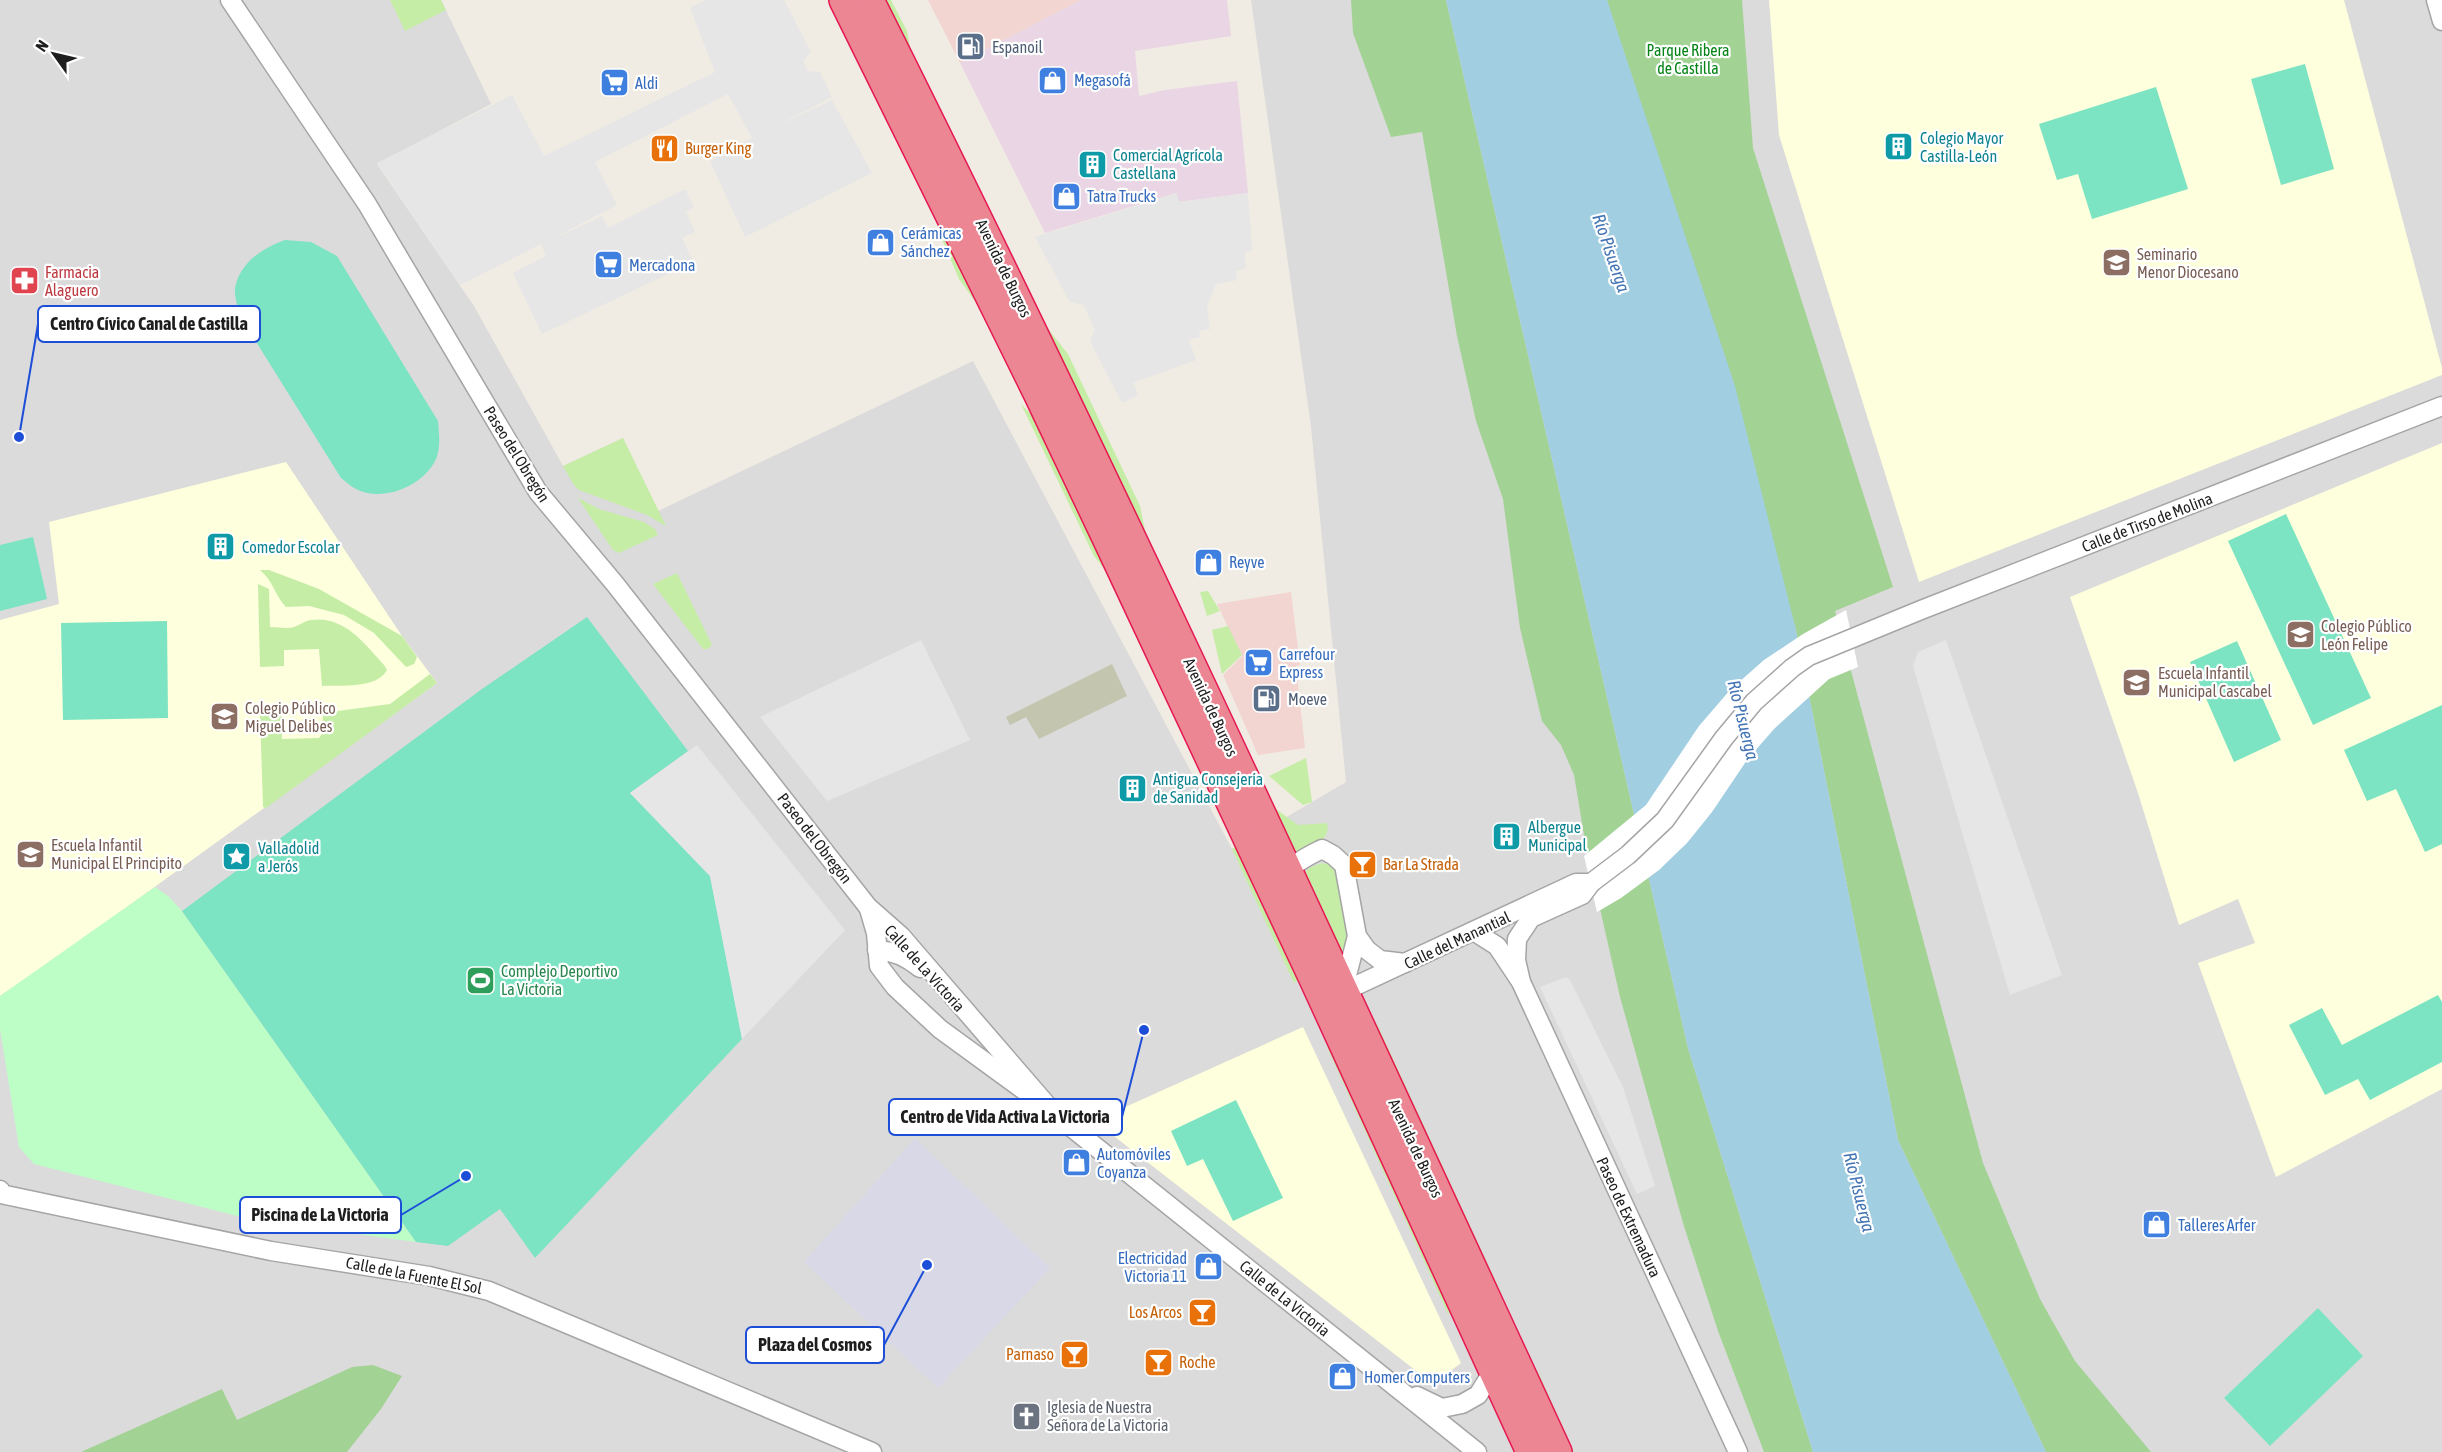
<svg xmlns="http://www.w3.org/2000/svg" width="2442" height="1452" viewBox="0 0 2442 1452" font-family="'Asap Condensed',sans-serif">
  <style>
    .residential { fill: #dcdbdb }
    .commercial { fill: #f2d5d1 }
    .industrial { fill: #e9d5e4 }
    .education { fill: #fdffdd }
    .construction { fill: #c4c5ae }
    .grass { fill: #c5eda6 }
    .forest { fill: #a3d295 }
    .park { fill: #bdfdc6 }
    .pitch { fill: #7ce4c2 }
    .parking { fill: #e6e6e6 }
    .plaza { fill: #d8d8e6 }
    .water { fill: #a1cee0 }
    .pier { fill: #fff }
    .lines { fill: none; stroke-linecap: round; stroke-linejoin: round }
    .minor-casing { stroke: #a5a5a5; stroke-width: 21 }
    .highway-casing { stroke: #e61852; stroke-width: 30 }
    .minor { stroke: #fff; stroke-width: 18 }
    .highway { stroke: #ec8693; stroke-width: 27 }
    .labels { text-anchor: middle; stroke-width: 4.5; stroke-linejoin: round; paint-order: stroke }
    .service-label { font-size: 16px; fill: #4e5e75; stroke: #fff; text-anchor: start }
    .park-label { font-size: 16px; fill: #048417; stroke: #fff }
    .shop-label { font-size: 16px; fill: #366cbe; stroke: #fff; text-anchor: start }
    .culture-label { font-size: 16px; fill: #0d838f; stroke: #fff; text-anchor: start }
    .food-label { font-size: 16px; fill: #c56008; stroke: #fff; text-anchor: start }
    .education-label { font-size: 16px; fill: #785e54; stroke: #fff; text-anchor: start }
    .street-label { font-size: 16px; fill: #1e1e1e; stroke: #fff }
    .health-label { font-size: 16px; fill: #be3a42; stroke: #fff; text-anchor: start }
    .leisure-label { font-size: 16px; fill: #27864d; stroke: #fff; text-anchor: start }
    .worship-label { font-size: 16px; fill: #5b616d; stroke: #fff; text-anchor: start }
    .water-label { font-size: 18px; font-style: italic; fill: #4475b4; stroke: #fff }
    .leader { fill: none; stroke: #1d4ed8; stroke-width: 2 }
    .callout-dot { fill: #1d4ed8; stroke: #fff; stroke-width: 2 }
    .callout { fill: #fff; stroke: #1d4ed8; stroke-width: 2 }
    .callout-label { font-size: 18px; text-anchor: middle; font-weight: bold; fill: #1e1e1e }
  </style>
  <rect width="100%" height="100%" fill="#f0ece3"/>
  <polygon class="residential" points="0,0 441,0 491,104 377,164 474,306 563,466 623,438 658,511 973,361 1232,849 1346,782 1311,427 1251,0 2442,0 2442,1452 0,1452"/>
  <g class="commercial">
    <polygon points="928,0 1081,0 960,63"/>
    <polygon points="1291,592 1300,665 1296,666 1305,748 1258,755 1223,675 1242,656 1217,604"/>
  </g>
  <polygon class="industrial" points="1081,0 1227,0 1231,36 1135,51 1139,96 1165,90 1237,81 1248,193 1178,202 1176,193 1045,233 960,63"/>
  <g class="education">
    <polygon points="1769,0 2344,0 2442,368 2442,375 1919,582 1779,135"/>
    <polygon points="2442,443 2442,1089 2276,1177 2198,963 2255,943 2238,899 2179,925 2137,790 2070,597"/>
    <polygon points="286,462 402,636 437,683 59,956 0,996 0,620 59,604 49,522"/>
    <polygon points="1303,1027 1461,1363 1433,1384 1110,1133 1103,1117"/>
  </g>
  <polygon class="construction" points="1112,664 1127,696 1039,739 1026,717 1010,725 1006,717"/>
  <g class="grass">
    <polygon points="390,0 441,0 446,10 405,31"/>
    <polygon points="882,0 891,0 907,31 912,57"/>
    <polygon points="929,193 995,329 959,279 941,237"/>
    <polygon points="1041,320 1068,354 1140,506 1149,549"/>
    <polygon points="1021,404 1044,427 1115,582 1094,556"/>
    <polygon points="623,438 666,526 647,515 579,490 574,485 563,466"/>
    <polygon points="578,498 599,509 644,522 655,529 658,535 619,553 613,550"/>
    <path d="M260 570H269L319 589 402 636 417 657 414 664 406 667 374 633 344 615 309 606 286 607C274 594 274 582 260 570Z"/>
    <polygon points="677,573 712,645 708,649 703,649 653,584"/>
    <path d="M258 584 269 589 270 627C277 627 287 629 294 627 300 625 304 621 311 620 344 615 365 644 384 665L387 670C377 689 340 685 322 686L319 649 284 650V666L260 667Z"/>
    <polygon points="1208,591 1220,611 1207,616 1200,592"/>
    <polygon points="1228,626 1242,655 1222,674 1212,630"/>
    <polygon points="430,674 437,683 266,808 263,807 260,712 281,712 282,739 319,738 322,734 323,713 390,704"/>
    <polygon points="1306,758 1312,802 1303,805 1269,776"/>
    <path d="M1269 804 1298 825 1327 823C1332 840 1308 853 1294 851Z"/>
    <polygon points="1238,845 1300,979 1294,983 1232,849"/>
    <polygon points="1322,863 1330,865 1337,872 1349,942 1340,954 1300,876 1311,867"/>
    <polygon points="1377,1024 1502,1295 1496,1298 1372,1026"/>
    <polygon points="1332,1045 1454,1311 1448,1314 1327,1047"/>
    <polygon points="1538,1372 1574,1452 1568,1452 1533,1375"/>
  </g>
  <g class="forest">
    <polygon points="1351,0 1446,0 1688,1048 1813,1452 1764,1452 1718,1331 1683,1223 1620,997 1586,847 1574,775 1561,745 1542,721 1520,628 1503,499 1476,421 1457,336 1422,132 1391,137 1353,33"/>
    <polygon points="1607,0 1742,0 1753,148 1893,587 1835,611 1983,1163 2040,1299 2075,1361 2151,1452 2046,1452 1898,1140 1795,626"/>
    <polygon points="373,1365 402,1376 381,1409 347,1452 81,1452 222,1389 237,1420 352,1367"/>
  </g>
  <polygon class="park" points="155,887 168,896 182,911 416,1242 249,1219 34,1164 19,1147 0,1029 0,996"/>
  <g class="pitch">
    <polygon points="2305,64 2334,169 2281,185 2251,79"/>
    <polygon points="2156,87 2188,189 2092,219 2078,174 2057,180 2039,124"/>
    <path d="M285 240 311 242 337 256 438 421C439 433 441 447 436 459 424 486 382 503 356 489 350 486 345 481 341 478L240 316C238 308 234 296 235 288 240 262 263 248 285 240Z"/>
    <polygon points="2286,514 2371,698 2313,725 2228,541"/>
    <polygon points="33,537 47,599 0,611 0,545"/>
    <polygon points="587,617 688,751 630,793 710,876 742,1039 535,1258 500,1209 448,1246 416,1242 182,911 482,689"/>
    <polygon points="167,621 168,718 63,720 61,623"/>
    <polygon points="2237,641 2281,740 2234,762 2190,662"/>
    <polygon points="2442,705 2442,844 2425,852 2396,789 2367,801 2344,750"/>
    <polygon points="2438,995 2442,1002 2442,1062 2370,1100 2358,1079 2325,1095 2289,1025 2322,1008 2342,1045"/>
    <polygon points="1236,1100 1283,1198 1233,1221 1203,1159 1187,1166 1171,1131"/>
    <polygon points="2318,1308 2363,1356 2270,1446 2224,1398"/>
  </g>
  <g class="parking">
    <polygon points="705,0 784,0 811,52 803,61 808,71 820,72 832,97 775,127 832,100 872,173 745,237 710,161 752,138 728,94 595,162 617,205 548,241 602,216 608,228 685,189 694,207 686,212 695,232 682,238 693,262 542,334 513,273 546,256 541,244 460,285 377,163 512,95 544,156 715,72 690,8"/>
    <polygon points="1177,193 1179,202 1248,193 1252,250 1245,253 1246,268 1236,271 1237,280 1216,284 1207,306 1210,329 1199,331 1200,337 1189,340 1196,360 1133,383 1138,395 1122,403 1090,341 1095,330 1084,305 1070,302 1035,237"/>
    <polygon points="921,640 970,740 827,801 760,717"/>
    <polygon points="1946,640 2062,975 2010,995 1913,666 1918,652"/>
    <polygon points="697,745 845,930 742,1039 710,876 630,793"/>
    <polygon points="1566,977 1570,980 1623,1087 1655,1186 1637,1194 1540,987"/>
  </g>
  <polygon class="plaza" points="915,1138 1050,1268 938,1388 804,1262"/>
  <polygon class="water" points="1446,0 1607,0 1735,386 1795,626 1898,1140 2046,1452 1813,1452 1688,1048"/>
  <polygon class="pier" points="1846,610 1858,667 1829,679 1774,729 1747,760 1712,812 1687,843 1659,870 1621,898 1597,912 1584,856 1646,805 1699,726 1730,690 1764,660 1803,634"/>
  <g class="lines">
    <defs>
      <g id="minor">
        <polyline points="230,0 367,204 538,492 615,584 868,907 901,936 1046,1104 1066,1122"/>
        <polyline points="2436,0 2442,21"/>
        <path d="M1284 880C1292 863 1306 857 1322 849L1333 855 1344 865 1357 936 1367 950 1380 960 1405 963"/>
        <polyline points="869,909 876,933 879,966 895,987 940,1029 1025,1091"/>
        <polyline points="1475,932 1497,946 1521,982 1738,1452"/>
        <path d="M877 950C894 951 907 957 920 968"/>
        <polyline points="1521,982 1516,960 1517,939 1531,918 1582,895 1591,883 1628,855 1665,820 1724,738 1754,702 1792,668 1809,656 1921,610 2442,406"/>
        <polyline points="1343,991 1357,936"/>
        <polyline points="1336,995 1576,883 1591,883"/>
        <polyline points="1056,1115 1477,1452"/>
        <polyline points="0,1190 1,1194 271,1251 429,1276 489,1291 872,1452"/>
        <polyline points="1417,1396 1442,1408 1462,1404 1478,1395 1493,1371"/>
      </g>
      <g id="highway">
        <polyline points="843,0 1038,395 1106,538 1313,979 1530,1452"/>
        <path d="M870 0C1110 479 1333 966 1558 1452"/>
      </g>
    </defs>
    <use href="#minor" class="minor-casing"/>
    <use href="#highway" class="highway-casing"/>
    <use href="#minor" class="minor"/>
    <use href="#highway" class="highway"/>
  </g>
  <defs>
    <symbol id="fuel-square" viewBox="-11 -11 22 22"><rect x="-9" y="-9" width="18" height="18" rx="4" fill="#5c6f8a" stroke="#fff"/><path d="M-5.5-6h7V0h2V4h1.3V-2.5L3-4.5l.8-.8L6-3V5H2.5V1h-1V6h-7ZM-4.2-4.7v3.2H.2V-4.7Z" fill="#fff"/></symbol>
    <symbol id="shop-square" viewBox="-11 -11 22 22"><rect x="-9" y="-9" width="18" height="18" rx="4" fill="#3f7fe0" stroke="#fff"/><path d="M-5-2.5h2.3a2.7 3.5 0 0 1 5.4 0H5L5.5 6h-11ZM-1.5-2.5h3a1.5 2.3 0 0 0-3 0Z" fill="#fff"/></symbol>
    <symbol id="supermarket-square" viewBox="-11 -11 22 22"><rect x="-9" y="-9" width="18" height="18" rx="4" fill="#3f7fe0" stroke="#fff"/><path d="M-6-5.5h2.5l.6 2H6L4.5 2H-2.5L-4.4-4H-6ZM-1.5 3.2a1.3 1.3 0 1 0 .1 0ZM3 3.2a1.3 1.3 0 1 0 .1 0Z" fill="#fff"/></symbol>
    <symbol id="building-square" viewBox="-11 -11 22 22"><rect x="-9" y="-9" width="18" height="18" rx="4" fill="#0f9aa8" stroke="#fff"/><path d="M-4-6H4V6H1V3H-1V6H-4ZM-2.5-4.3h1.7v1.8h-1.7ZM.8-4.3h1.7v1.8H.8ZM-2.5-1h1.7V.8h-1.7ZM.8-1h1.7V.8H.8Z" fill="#fff"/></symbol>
    <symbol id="restaurant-square" viewBox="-11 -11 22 22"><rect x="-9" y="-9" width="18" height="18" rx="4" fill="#e8710a" stroke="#fff"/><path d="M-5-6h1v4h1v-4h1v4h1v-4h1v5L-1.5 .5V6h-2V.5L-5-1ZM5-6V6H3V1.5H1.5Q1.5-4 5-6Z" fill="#fff"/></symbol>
    <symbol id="school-square" viewBox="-11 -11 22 22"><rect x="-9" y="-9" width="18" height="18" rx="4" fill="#8d6e63" stroke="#fff"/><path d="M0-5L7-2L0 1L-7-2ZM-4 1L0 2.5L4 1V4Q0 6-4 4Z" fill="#fff"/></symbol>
    <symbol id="pharmacy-square" viewBox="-11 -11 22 22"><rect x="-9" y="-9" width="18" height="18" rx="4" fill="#e0444e" stroke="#fff"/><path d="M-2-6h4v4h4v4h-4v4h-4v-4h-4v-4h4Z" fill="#fff"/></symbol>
    <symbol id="sight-square" viewBox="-11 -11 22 22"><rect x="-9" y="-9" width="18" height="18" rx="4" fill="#0f9aa8" stroke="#fff"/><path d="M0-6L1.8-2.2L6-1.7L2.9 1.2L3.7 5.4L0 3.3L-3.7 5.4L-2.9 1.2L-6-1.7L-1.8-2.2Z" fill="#fff"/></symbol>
    <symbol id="bar-square" viewBox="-11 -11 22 22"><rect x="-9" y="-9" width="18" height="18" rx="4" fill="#e8710a" stroke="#fff"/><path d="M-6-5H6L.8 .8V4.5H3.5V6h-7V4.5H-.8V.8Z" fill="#fff"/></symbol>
    <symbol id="stadium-square" viewBox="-11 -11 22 22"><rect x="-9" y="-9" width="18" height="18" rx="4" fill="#2e9e5b" stroke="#fff"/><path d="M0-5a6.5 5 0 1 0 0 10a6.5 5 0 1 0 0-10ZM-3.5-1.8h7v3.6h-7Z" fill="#fff"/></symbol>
    <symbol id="church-square" viewBox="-11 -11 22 22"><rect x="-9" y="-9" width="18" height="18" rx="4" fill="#6b7280" stroke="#fff"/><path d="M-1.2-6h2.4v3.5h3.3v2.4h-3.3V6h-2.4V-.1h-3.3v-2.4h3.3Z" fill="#fff"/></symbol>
  </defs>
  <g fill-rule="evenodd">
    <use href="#fuel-square" x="954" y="30" width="33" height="33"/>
    <use href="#shop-square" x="1036" y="64" width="33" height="33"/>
    <use href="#supermarket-square" x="598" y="66" width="33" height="33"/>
    <use href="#building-square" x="1882" y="130" width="33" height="33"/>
    <use href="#restaurant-square" x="648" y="132" width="33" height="33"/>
    <use href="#building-square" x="1076" y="148" width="33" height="33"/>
    <use href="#shop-square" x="1050" y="180" width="33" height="33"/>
    <use href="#shop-square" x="864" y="226" width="33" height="33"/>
    <use href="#school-square" x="2100" y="246" width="33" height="33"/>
    <use href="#supermarket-square" x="592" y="248" width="33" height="33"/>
    <use href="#pharmacy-square" x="8" y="264" width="33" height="33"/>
    <use href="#building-square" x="204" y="530" width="33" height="33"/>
    <use href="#shop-square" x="1192" y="546" width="33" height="33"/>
    <use href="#school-square" x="2284" y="618" width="33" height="33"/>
    <use href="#supermarket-square" x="1242" y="646" width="33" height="33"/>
    <use href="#school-square" x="2120" y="666" width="33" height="33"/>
    <use href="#fuel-square" x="1250" y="682" width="33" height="33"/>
    <use href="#school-square" x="208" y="700" width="33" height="33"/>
    <use href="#building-square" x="1116" y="772" width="33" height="33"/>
    <use href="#building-square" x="1490" y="820" width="33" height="33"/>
    <use href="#school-square" x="14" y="838" width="33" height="33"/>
    <use href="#sight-square" x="220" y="840" width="33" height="33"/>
    <use href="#bar-square" x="1346" y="848" width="33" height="33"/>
    <use href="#stadium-square" x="464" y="964" width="33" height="33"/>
    <use href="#shop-square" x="1060" y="1146" width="33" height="33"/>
    <use href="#shop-square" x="2140" y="1208" width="33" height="33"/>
    <use href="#shop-square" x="1192" y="1250" width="33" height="33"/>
    <use href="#bar-square" x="1186" y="1296" width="33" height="33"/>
    <use href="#bar-square" x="1058" y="1338" width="33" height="33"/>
    <use href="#bar-square" x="1142" y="1346" width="33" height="33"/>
    <use href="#shop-square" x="1326" y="1360" width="33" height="33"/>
    <use href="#church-square" x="1010" y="1400" width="33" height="33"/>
  </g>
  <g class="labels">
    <g class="service-label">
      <text x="992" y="53">Espanoil</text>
      <text x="1288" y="705">Moeve</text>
    </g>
    <g class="park-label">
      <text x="1688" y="56">Parque Ribera<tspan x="1688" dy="18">de Castilla</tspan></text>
    </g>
    <g class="shop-label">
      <text x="1074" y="86">Megasofá</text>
      <text x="635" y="89">Aldi</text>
      <text x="1087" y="202">Tatra Trucks</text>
      <text x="901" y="239">Cerámicas<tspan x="901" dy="18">Sánchez</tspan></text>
      <text x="629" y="271">Mercadona</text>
      <text x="1229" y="568">Reyve</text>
      <text x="1279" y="660">Carrefour<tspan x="1279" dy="18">Express</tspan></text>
      <text x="1097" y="1160">Automóviles<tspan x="1097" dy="18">Coyanza</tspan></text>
      <text x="2178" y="1231">Talleres Arfer</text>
      <text x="1187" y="1264" text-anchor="end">Electricidad<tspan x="1187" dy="18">Victoria 11</tspan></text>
      <text x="1364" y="1383">Homer Computers</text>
    </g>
    <g class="culture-label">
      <text x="1920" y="144">Colegio Mayor<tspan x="1920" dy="18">Castilla-León</tspan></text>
      <text x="1113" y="161">Comercial Agrícola<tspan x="1113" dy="18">Castellana</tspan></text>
      <text x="242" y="553">Comedor Escolar</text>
      <text x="1153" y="785">Antigua Consejería<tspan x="1153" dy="18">de Sanidad</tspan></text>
      <text x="1528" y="833">Albergue<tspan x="1528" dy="18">Municipal</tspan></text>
      <text x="258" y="854">Valladolid<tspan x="258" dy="18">a Jerós</tspan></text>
    </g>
    <g class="food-label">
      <text x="685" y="154">Burger King</text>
      <text x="1383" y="870">Bar La Strada</text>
      <text x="1182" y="1318" text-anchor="end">Los Arcos</text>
      <text x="1054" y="1360" text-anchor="end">Parnaso</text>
      <text x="1179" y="1368">Roche</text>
    </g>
    <g class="education-label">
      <text x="2137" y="260">Seminario<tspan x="2137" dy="18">Menor Diocesano</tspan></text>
      <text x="2321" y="632">Colegio Público<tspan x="2321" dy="18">León Felipe</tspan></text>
      <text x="2158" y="679">Escuela Infantil<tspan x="2158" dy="18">Municipal Cascabel</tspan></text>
      <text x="245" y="714">Colegio Público<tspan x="245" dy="18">Miguel Delibes</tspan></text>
      <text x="51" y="851">Escuela Infantil<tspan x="51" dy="18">Municipal El Principito</tspan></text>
    </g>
    <g class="street-label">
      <text transform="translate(1004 268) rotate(64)" y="6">Avenida de Burgos</text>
      <text transform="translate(517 454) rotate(58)" y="6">Paseo del Obregón</text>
      <text transform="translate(2147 522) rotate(-21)" y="6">Calle de Tirso de Molina</text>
      <text transform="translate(1211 707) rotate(65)" y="6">Avenida de Burgos</text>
      <text transform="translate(815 838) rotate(52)" y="6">Paseo del Obregón</text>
      <text transform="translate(1457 940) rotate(-25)" y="6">Calle del Manantial</text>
      <text transform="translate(925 968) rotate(48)" y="6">Calle de La Victoria</text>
      <text transform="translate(1416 1148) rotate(65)" y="6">Avenida de Burgos</text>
      <text transform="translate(1629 1217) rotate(65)" y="6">Paseo de Extremadura</text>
      <text transform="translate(414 1275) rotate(11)" y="6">Calle de la Fuente El Sol</text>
      <text transform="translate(1285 1298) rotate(39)" y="6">Calle de La Victoria</text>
    </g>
    <g class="health-label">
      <text x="45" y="278">Farmacia<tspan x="45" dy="18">Alaguero</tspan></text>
    </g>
    <g class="leisure-label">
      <text x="501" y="977">Complejo Deportivo<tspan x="501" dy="18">La Victoria</tspan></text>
    </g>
    <g class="worship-label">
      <text x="1047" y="1413">Iglesia de Nuestra<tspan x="1047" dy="18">Señora de La Victoria</tspan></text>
    </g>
    <g class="water-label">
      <text transform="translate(1611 253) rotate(71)" y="6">Río Pisuerga</text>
      <text transform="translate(1743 720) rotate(76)" y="6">Río Pisuerga</text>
      <text transform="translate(1859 1192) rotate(76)" y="6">Río Pisuerga</text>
    </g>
  </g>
  <path class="leader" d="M19 437L38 324M1144 1030L1122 1117M466 1176L401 1215M927 1265L884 1345"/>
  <g class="callout-dot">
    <circle cx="19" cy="437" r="6"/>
    <circle cx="1144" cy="1030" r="6"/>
    <circle cx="466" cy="1176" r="6"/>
    <circle cx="927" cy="1265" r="6"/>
  </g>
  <g class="callout">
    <rect x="38" y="306" width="222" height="36" rx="6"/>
    <rect x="889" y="1099" width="233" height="36" rx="6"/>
    <rect x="240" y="1197" width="161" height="36" rx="6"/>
    <rect x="746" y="1327" width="138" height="36" rx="6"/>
  </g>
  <g class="callout-label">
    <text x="149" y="330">Centro Cívico Canal de Castilla</text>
    <text x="1005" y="1123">Centro de Vida Activa La Victoria</text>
    <text x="320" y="1221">Piscina de La Victoria</text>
    <text x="815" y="1351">Plaza del Cosmos</text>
  </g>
  <g transform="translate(54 54) rotate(304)" stroke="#ffffff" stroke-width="4.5" paint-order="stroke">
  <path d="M0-4.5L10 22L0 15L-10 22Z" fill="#1e1e1e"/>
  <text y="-9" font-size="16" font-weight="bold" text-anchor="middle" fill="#1e1e1e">N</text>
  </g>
</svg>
